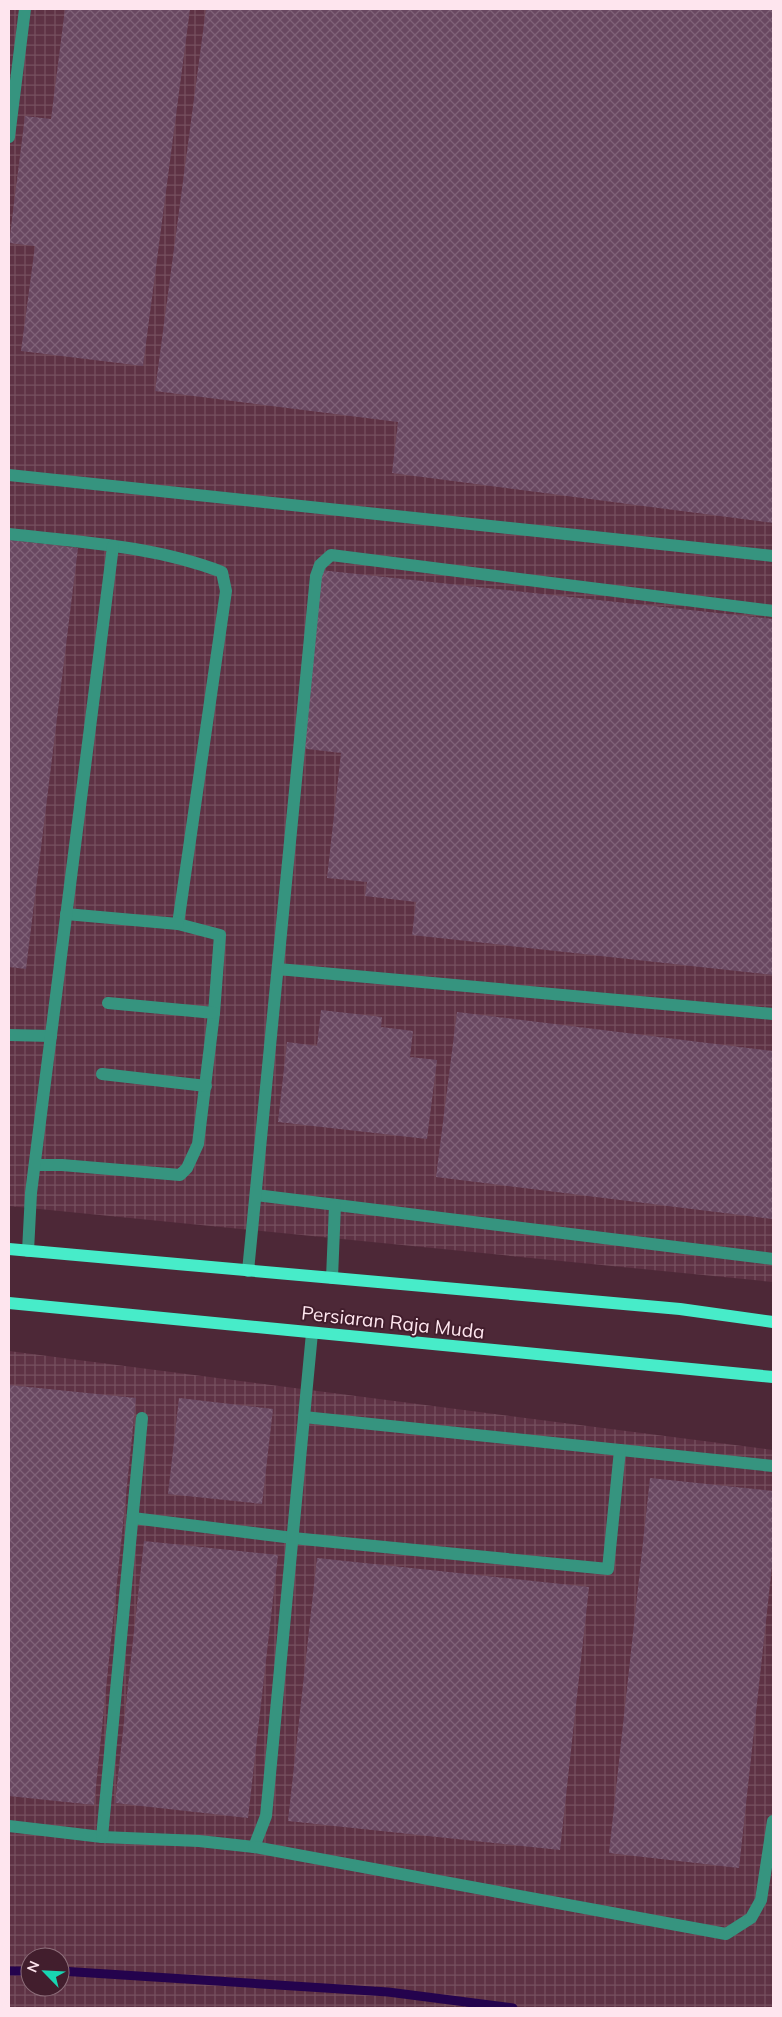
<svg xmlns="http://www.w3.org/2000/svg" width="782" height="2017" viewBox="0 0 782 2017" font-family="Mulish,sans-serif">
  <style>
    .industrial { fill: url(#industrial-grid); fill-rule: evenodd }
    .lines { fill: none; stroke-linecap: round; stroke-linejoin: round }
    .stream { stroke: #24034d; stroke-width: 9 }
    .building { fill: url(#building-cross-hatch) }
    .minor { stroke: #36947f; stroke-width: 12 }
    .major { stroke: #47ecc9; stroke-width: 12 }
    .labels { text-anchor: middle; stroke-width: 4; stroke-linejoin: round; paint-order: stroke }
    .street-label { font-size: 19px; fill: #fee5ee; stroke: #421e2d }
  </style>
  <defs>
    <pattern id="industrial-grid" width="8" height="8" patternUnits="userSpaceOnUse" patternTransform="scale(1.25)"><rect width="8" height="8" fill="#5e3244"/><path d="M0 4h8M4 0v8" fill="none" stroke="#76505f"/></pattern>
    <pattern id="building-cross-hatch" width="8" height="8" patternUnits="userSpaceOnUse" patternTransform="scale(1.25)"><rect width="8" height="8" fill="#694861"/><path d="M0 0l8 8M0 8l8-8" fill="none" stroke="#806278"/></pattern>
  </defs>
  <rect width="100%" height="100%" fill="#4d2837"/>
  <g class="industrial">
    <polygon points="9,9 773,9 773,1282 9,1206"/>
    <path d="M9 1351 773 1450V2008H9ZM30 1957H60V1987H30Z"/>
  </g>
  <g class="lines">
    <g class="stream">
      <polyline points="9,1971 30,1971"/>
      <polyline points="60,1971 388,1992 513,2008"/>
    </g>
  </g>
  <g class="building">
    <polygon points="65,9 190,9 143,366 21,351 35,246 9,243 25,116 51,119"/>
    <polygon points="206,9 773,9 773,523 392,473 398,422 155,391"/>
    <polygon points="9,540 78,548 26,969 9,967"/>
    <polygon points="320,570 773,619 773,975 412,935 416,902 365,896 367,882 327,878 341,753 299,748"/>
    <polygon points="321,1010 382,1017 381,1027 413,1031 410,1057 437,1060 427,1139 278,1122 287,1042 317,1046"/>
    <polygon points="457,1012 773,1051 773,1219 436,1177"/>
    <polygon points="9,1385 136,1398 94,1805 9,1796"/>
    <polygon points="179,1398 273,1409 262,1504 168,1494"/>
    <polygon points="650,1478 773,1491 773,1557 739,1868 609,1853"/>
    <polygon points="144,1541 278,1555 248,1818 115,1803"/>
    <polygon points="317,1558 589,1587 560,1850 288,1821"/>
  </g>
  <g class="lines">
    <g class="minor">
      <polyline points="9,137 25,9"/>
      <polyline points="9,475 773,556"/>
      <path d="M9 534C80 542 155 546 222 572L226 591 178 924 220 935 214 1013 198 1144 187 1168 180 1175 62 1165H35"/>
      <polyline points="66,914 178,924"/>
      <polyline points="278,969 773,1014"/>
      <polyline points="108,1003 214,1013"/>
      <polyline points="9,1035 51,1036"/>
      <polyline points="102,1074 206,1086"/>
      <polyline points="256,1195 773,1259"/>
      <polyline points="28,1251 31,1193 113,546"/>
      <polyline points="248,1271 316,576 320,565 331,555 773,611"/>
      <polyline points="332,1278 335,1205"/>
      <polyline points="304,1417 773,1466"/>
      <polyline points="133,1518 293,1538 608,1569 620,1450"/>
      <polyline points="9,1826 102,1837 199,1841 254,1847 266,1816 312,1333"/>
      <polyline points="102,1837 142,1418"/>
      <polyline points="254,1847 726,1934 751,1918 761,1900 773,1821"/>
    </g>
    <g class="major">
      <polyline points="9,1249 680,1309 773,1322"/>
      <polyline points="9,1303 773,1377"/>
    </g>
  </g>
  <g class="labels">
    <g class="street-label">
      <text transform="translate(393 1322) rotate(6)" y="7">Persiaran Raja Muda</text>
    </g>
  </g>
  <rect width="782" height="2017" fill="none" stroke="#fee5ee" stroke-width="20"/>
  <g transform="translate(45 1972) rotate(294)"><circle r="24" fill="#421e2d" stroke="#8d6e7a"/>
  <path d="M0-4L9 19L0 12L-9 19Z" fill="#18d5b2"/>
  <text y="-8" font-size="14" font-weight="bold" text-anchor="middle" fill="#fee5ee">N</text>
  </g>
</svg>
